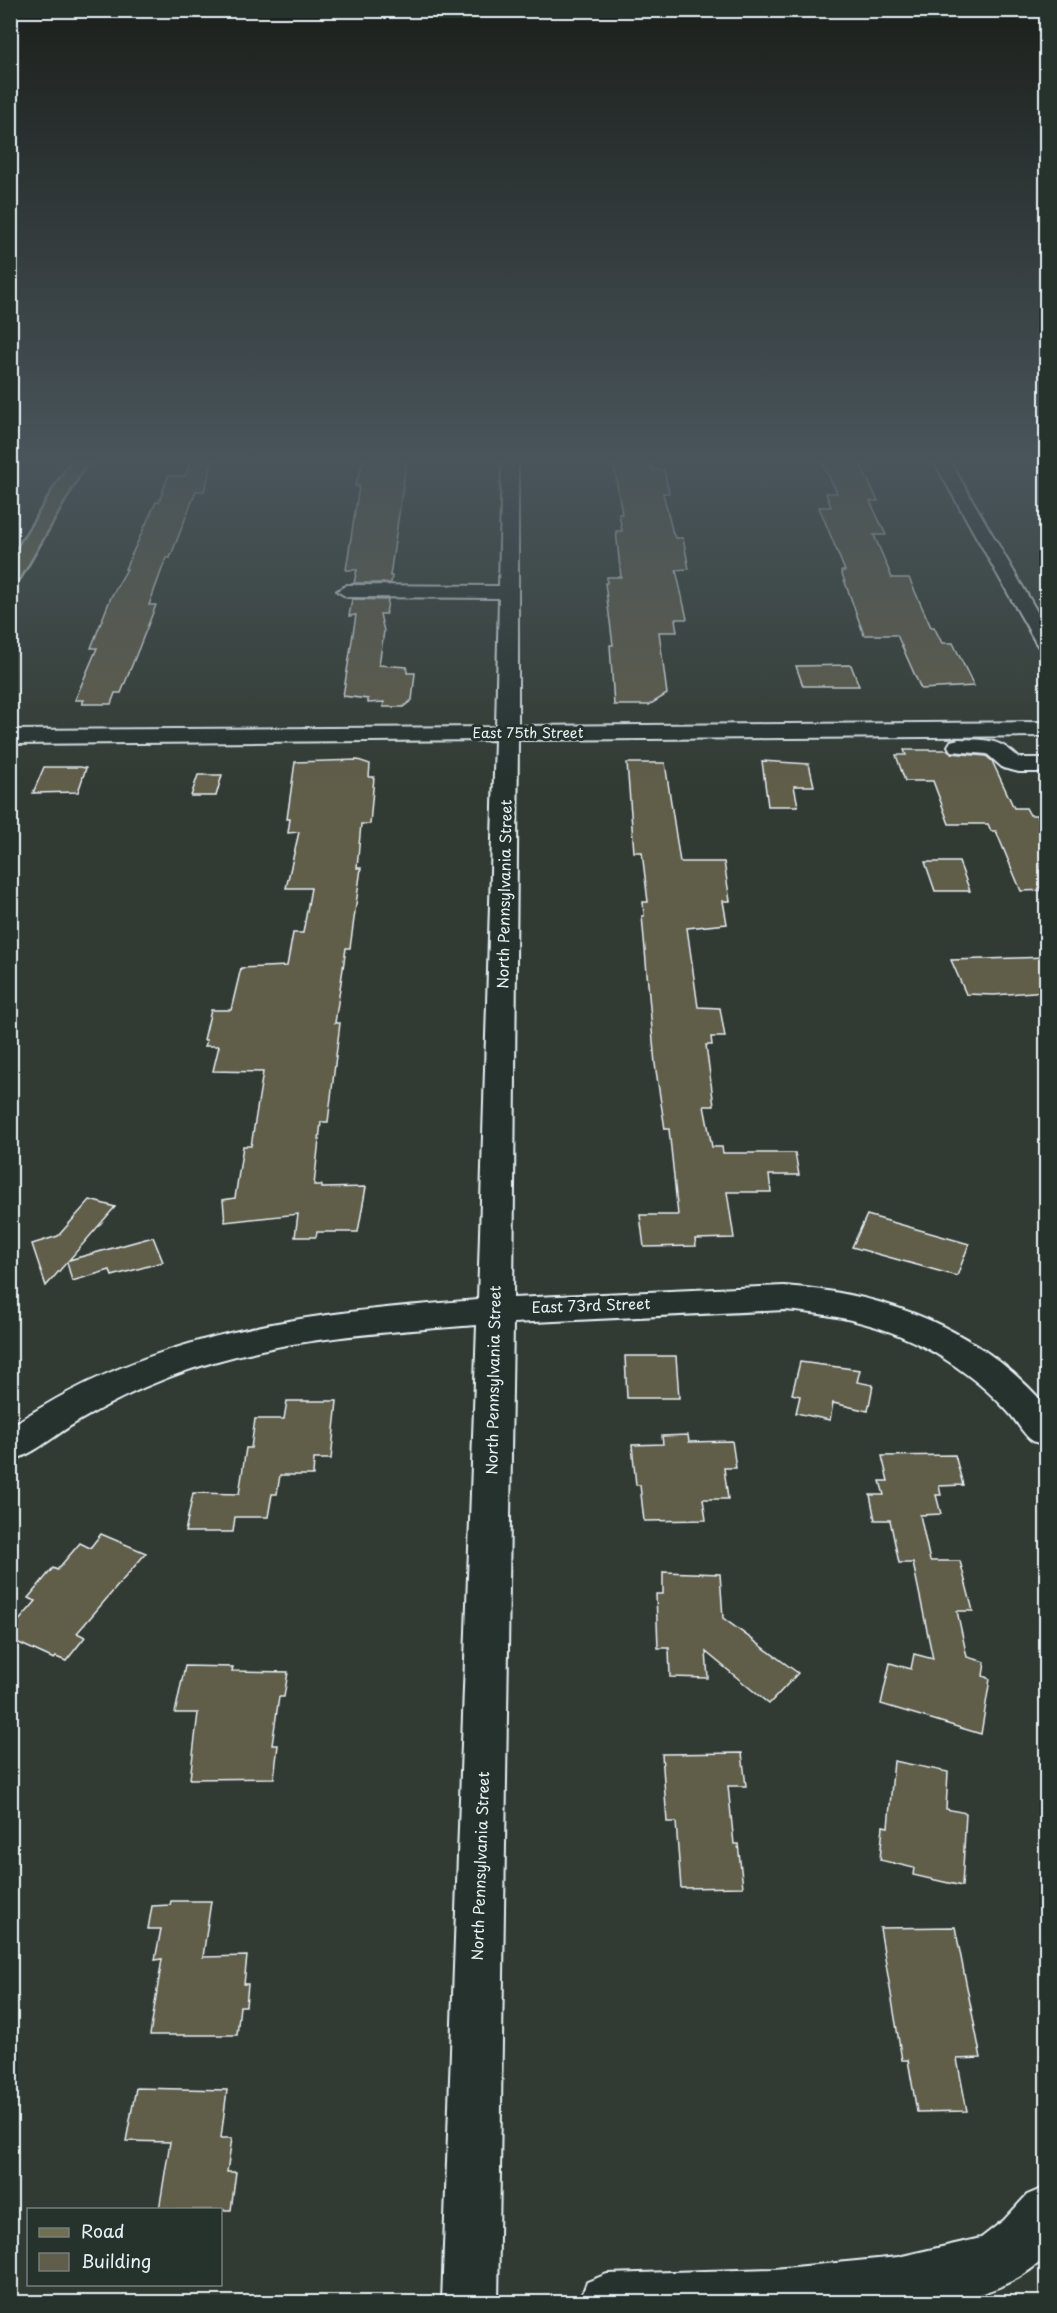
<svg xmlns="http://www.w3.org/2000/svg" width="1057" height="2313" viewBox="0 0 1057 2313" font-family="'Playpen Sans',sans-serif">
  <style>
    .building { fill: #605d4a; stroke: #e8f1f8; stroke-width: 1.5 }
    .lines { fill: none; stroke-linecap: round; stroke-linejoin: round }
    .minor-casing { stroke: #e8f1f8; stroke-width: 4 }
    .major-casing { stroke: #e8f1f8; stroke-width: 5 }
    .minor { fill: #26332d; fill-rule: evenodd }
    .major { fill: #706f52; fill-rule: evenodd }
    .labels { text-anchor: middle; stroke-width: 6; stroke-linejoin: round; paint-order: stroke }
    .far-street-label { font-size: 14px; fill: #e8f1f8; stroke: #26332d }
    .street-label { font-size: 15px; fill: #e8f1f8; stroke: #26332d }
  </style>
  <rect width="100%" height="100%" fill="#323b33"/>
  <filter id="ink" filterUnits="userSpaceOnUse"><feTurbulence type="fractalNoise" baseFrequency=".0167" numOctaves="2"/><feDisplacementMap in="SourceGraphic" scale="12" xChannelSelector="R" yChannelSelector="G"/><feConvolveMatrix kernelMatrix="1 2 1 2 8 2 1 2 1" color-interpolation-filters="sRGB"/></filter>
  <g filter="url(#ink)">
    <g class="building">
      <polygon points="192,458 214,458 204,491 196,491 170,558 166,558 149,605 156,605 121,693 115,693 111,704 82,704 84,700 75,700 97,648 91,648 111,597 127,569 125,569 156,502 159,502 168,476 185,476"/>
      <polygon points="365,458 407,458 390,576 392,576 391,583 354,583 357,570 346,570 359,486 355,486"/>
      <polygon points="615,458 650,458 653,470 664,470 669,493 663,493 673,534 676,538 683,538 689,569 676,570 687,619 675,619 677,632 659,632 667,694 649,705 614,705 610,645 613,645 605,583 607,583 607,577 621,577 616,531 622,531 619,514 622,514 613,460"/>
      <polygon points="820,458 857,458 878,501 870,501 886,535 874,535 892,578 909,578 931,627 934,627 942,643 953,643 974,686 921,689 897,635 864,635 841,571 845,571 819,507 831,507 826,493 837,493"/>
      <polygon points="352,599 388,600 386,614 380,614 384,631 379,665 407,667 407,673 415,673 412,700 403,707 383,707 384,702 368,703 368,699 343,696 356,615 349,616"/>
      <polygon points="851,665 859,686 803,686 796,666"/>
      <polygon points="904,750 948,750 951,753 986,756 992,761 1014,808 1026,808 1030,815 1037,815 1041,825 1047,825 1047,890 1021,891 996,831 991,831 988,824 949,824 933,781 905,781 896,755 906,755"/>
      <polygon points="358,760 370,764 369,777 374,777 370,824 361,824 357,868 361,868 350,948 346,948 335,1023 340,1023 328,1122 321,1122 314,1185 322,1185 322,1188 366,1187 358,1232 317,1232 316,1237 295,1237 298,1214 225,1222 223,1200 235,1198 243,1146 251,1146 263,1072 213,1071 219,1046 205,1046 207,1040 204,1040 211,1010 231,1010 241,968 287,966 293,933 303,933 311,888 286,888 299,832 288,833 290,819 287,819 295,762"/>
      <polygon points="762,761 809,764 814,786 794,786 798,806 768,806"/>
      <polygon points="627,763 665,763 680,862 724,862 730,901 723,901 727,924 687,928 698,1007 720,1008 725,1037 711,1037 712,1045 706,1045 714,1106 704,1106 712,1147 722,1147 723,1153 795,1153 799,1175 769,1175 771,1192 727,1192 734,1238 695,1239 696,1246 644,1247 640,1215 678,1215 669,1129 665,1129 655,1064 642,916 644,916 643,902 648,902 642,852 634,852"/>
      <polygon points="44,767 80,767 86,768 78,792 33,793"/>
      <polygon points="198,775 222,775 216,796 191,796"/>
      <polygon points="925,862 959,862 970,891 935,891"/>
      <polygon points="1047,957 1047,991 994,995 966,994 951,960"/>
      <polygon points="90,1200 115,1207 69,1260 153,1237 163,1262 112,1276 110,1270 72,1281 67,1262 46,1286 32,1244 58,1236"/>
      <polygon points="867,1215 969,1244 957,1276 852,1247"/>
      <polygon points="625,1356 676,1356 679,1398 627,1398"/>
      <polygon points="800,1362 860,1370 857,1382 873,1385 868,1411 833,1403 830,1420 796,1413 800,1396 792,1394"/>
      <polygon points="287,1401 337,1401 331,1459 314,1459 313,1475 280,1475 277,1494 272,1494 268,1517 235,1517 233,1532 185,1532 193,1493 239,1494 246,1448 251,1448 255,1419 284,1419"/>
      <polygon points="688,1435 689,1442 732,1441 736,1468 724,1468 728,1499 703,1499 706,1520 644,1521 640,1485 636,1485 632,1445 663,1444 662,1436"/>
      <polygon points="955,1455 963,1485 939,1486 941,1495 936,1495 941,1514 920,1515 930,1561 960,1561 973,1611 957,1611 967,1657 985,1662 983,1676 990,1679 981,1734 881,1704 890,1663 911,1669 914,1654 933,1659 913,1563 899,1563 890,1520 875,1520 870,1495 884,1495 880,1481 888,1481 882,1456"/>
      <polygon points="101,1534 146,1553 77,1633 85,1637 66,1661 56,1657 54,1659 10,1639 10,1631 36,1601 28,1598 53,1568 57,1570 80,1543 90,1548"/>
      <polygon points="663,1572 720,1574 723,1618 798,1673 769,1704 706,1652 708,1678 670,1677 669,1648 658,1648 656,1594 663,1594"/>
      <polygon points="185,1666 233,1667 232,1671 288,1672 284,1697 279,1697 272,1745 278,1745 274,1778 190,1779 198,1713 175,1713"/>
      <polygon points="742,1753 746,1786 728,1786 734,1844 738,1844 743,1887 681,1888 676,1822 667,1822 662,1754"/>
      <polygon points="894,1761 948,1772 946,1809 966,1813 962,1886 913,1875 914,1868 880,1860 883,1826 888,1827"/>
      <polygon points="171,1901 211,1901 203,1957 247,1956 244,1984 248,1984 246,2006 240,2006 237,2035 150,2035 162,1959 155,1960 161,1929 148,1929 152,1906 170,1905"/>
      <polygon points="955,1927 981,2058 957,2059 967,2111 917,2112 908,2060 902,2060 880,1928"/>
      <polygon points="136,2088 227,2090 221,2138 232,2138 227,2172 236,2172 231,2210 159,2210 170,2142 126,2141"/>
    </g>
    <g class="lines">
      <defs>
        <g id="minor">
          <path d="M502 458H518V726L1046 722V736L518 740 513 1298 784 1286C885 1293 979 1328 1046 1406V1445C1043 1444 1037 1443 1033 1441 1024 1436 1017 1421 1009 1413 1000 1403 990 1393 979 1384 920 1335 860 1316 784 1310L513 1323 498 2302H442L477 1325C373 1333 265 1339 167 1378 136 1390 106 1405 77 1422 55 1435 35 1454 10 1461V1427C156 1329 308 1313 478 1300L495 740 10 744V730L496 727 499 598 347 597 337 591 347 585 499 586Z"/>
          <polygon points="932,458 948,458 1046,627 1046,649 1039,647 1036,643"/>
          <path d="M959 739C986 740 999 738 1019 758H1046V772H1019L1003 768 987 754 951 751 948 746 951 741Z"/>
          <path d="M1046 2187V2256C1020 2283 983 2295 946 2302H579L587 2282 607 2274 774 2269 898 2257 981 2238 1004 2220 1027 2195Z"/>
        </g>
        <polygon id="major" points="73,458 89,458 20,578 10,584 10,561"/>
      </defs>
      <use href="#minor" class="minor-casing"/>
      <use href="#major" class="major-casing"/>
      <use href="#minor" class="minor"/>
      <use href="#major" class="major"/>
    </g>
  </g>
  <linearGradient id="sky" x2="0" y2="1"><stop stop-color="#1c201c"/><stop offset="0.59" stop-color="#49555b"/><stop offset="1" stop-color="#49555b" stop-opacity="0"/></linearGradient>
  <rect width="1057" height="782" fill="url(#sky)"/>
  <g class="labels">
    <g class="far-street-label">
      <text x="528" y="738">East 75th Street</text>
    </g>
    <g class="street-label">
      <text transform="translate(505 894) rotate(-89)" y="5">North Pennsylvania Street</text>
      <text transform="translate(591 1306) rotate(-2)" y="5">East 73rd Street</text>
      <text transform="translate(494 1380) rotate(-89)" y="5">North Pennsylvania Street</text>
      <text transform="translate(481 1866) rotate(-88)" y="5">North Pennsylvania Street</text>
    </g>
  </g>
  <rect width="1057" height="2313" fill="none" stroke="#26332d" stroke-width="36"/>
  <rect x="18" y="18" width="1021" height="2277" fill="none" stroke="#e8f1f8" stroke-width="2" filter="url(#ink)"/>
  <rect x="27" y="2208" width="195" height="78" fill="#26332d" stroke="#747f7e" stroke-width="1.5"/>
  <rect x="39" y="2228" width="30" height="9" fill="#706f52" stroke="#747f7e" stroke-width="1.5"/>
  <text x="81" y="2238" font-size="18" fill="#e8f1f8">Road</text>
  <rect x="39" y="2253" width="30" height="18" fill="#605d4a" stroke="#747f7e" stroke-width="1.5"/>
  <text x="81" y="2268" font-size="18" fill="#e8f1f8">Building</text>
</svg>
